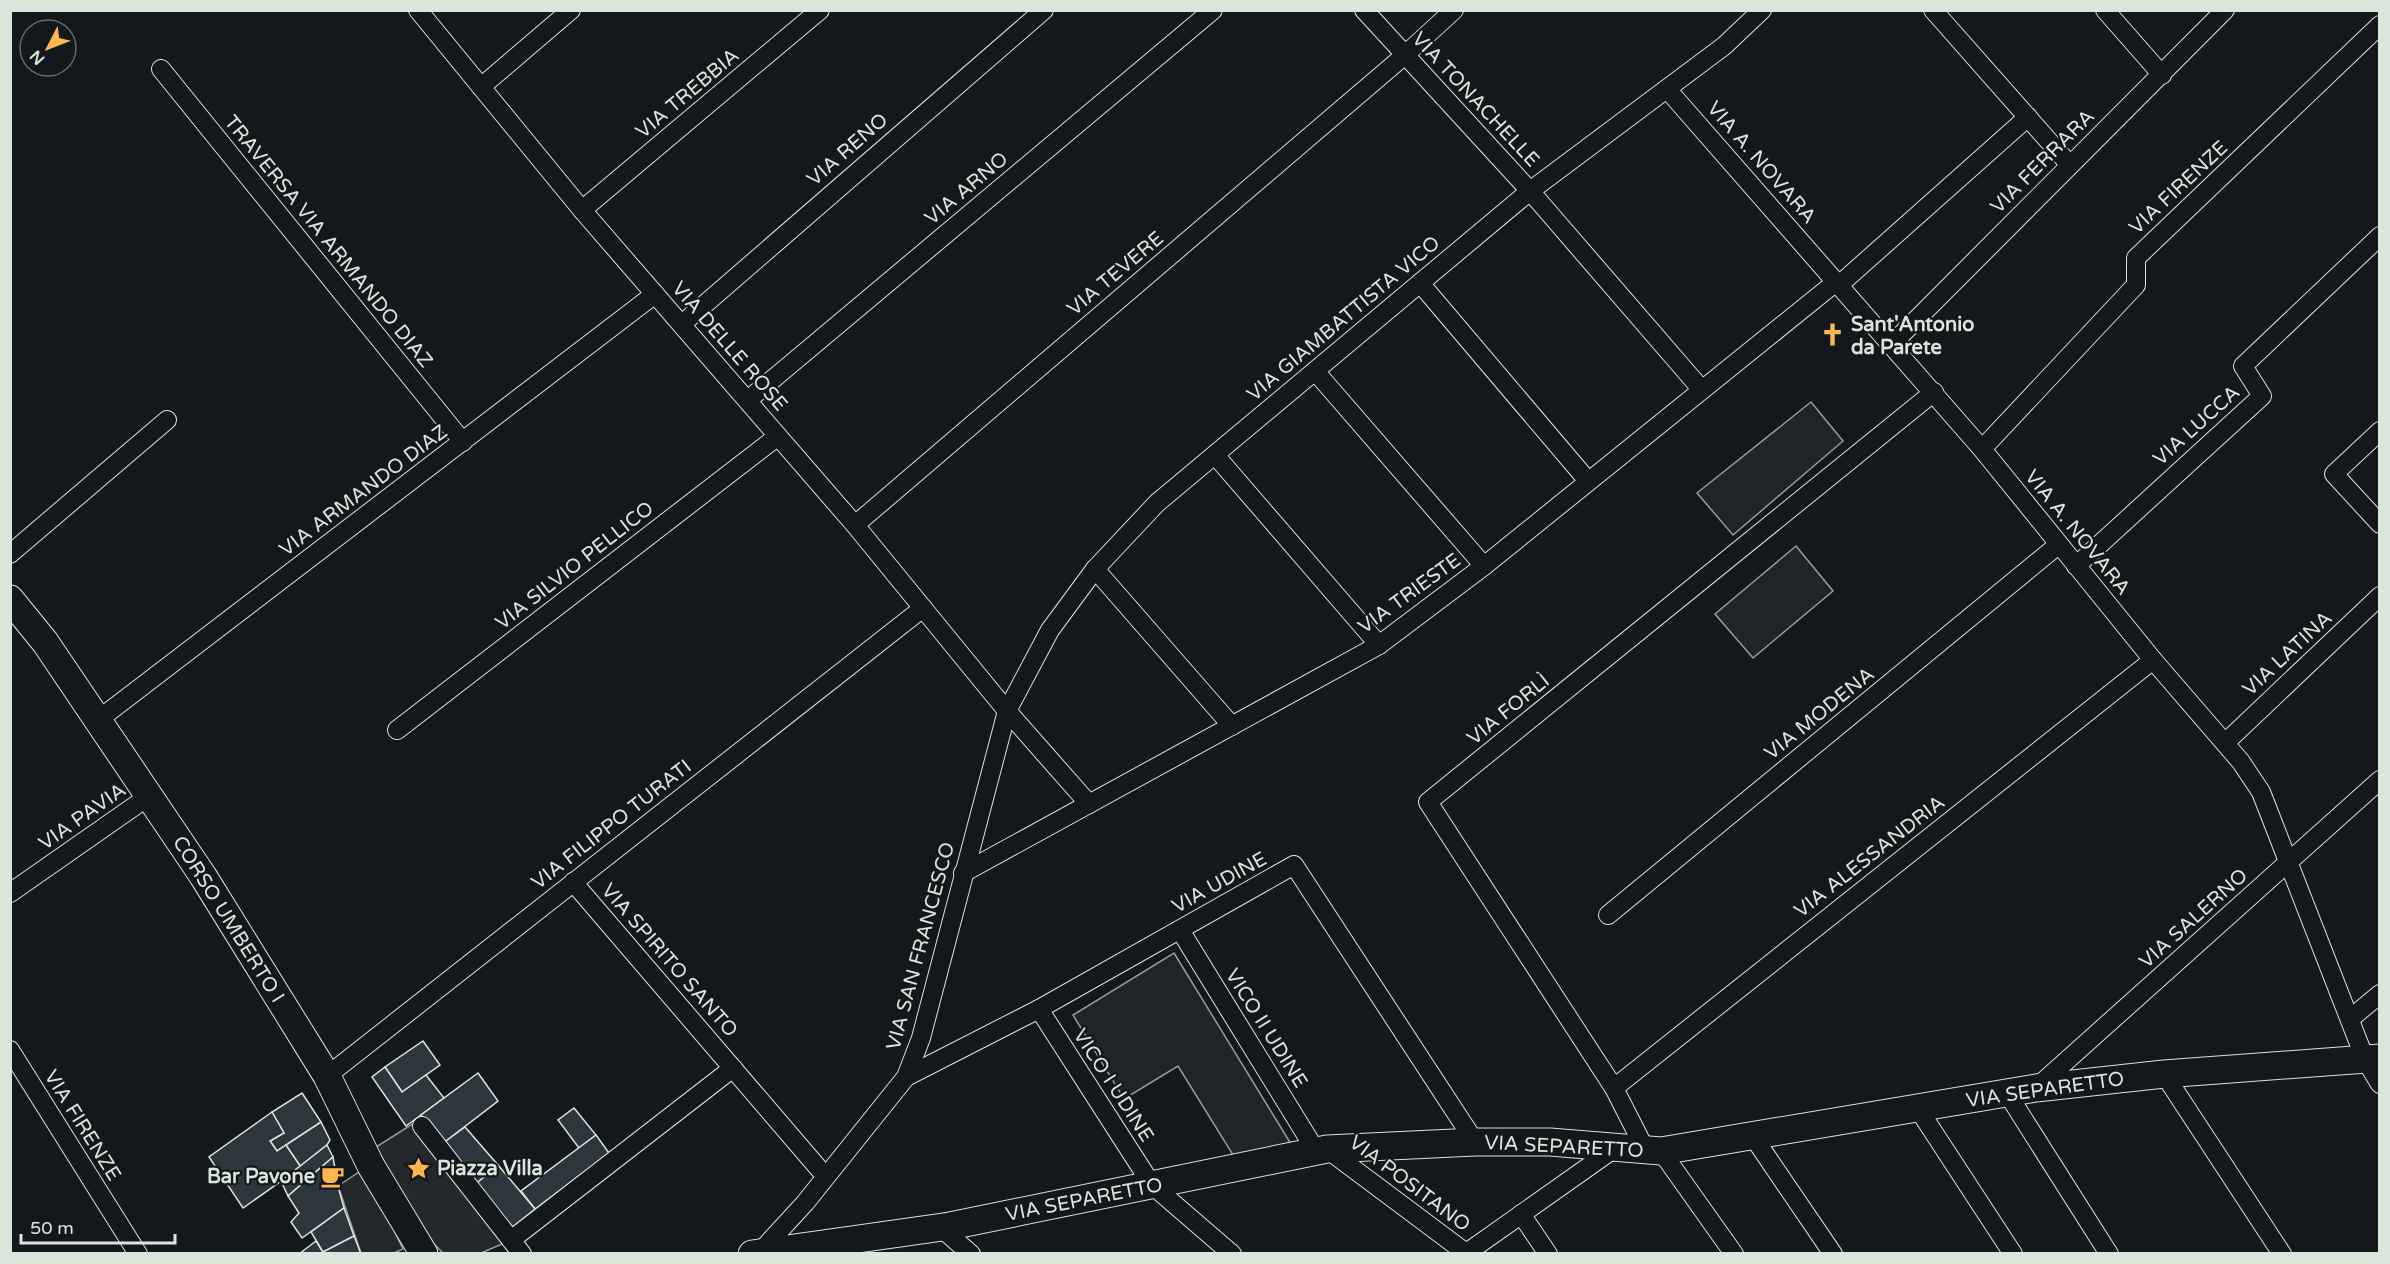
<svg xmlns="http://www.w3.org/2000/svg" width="2390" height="1264" viewBox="0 0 2390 1264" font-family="'Varela Round',sans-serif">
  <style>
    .green { fill: #202428; stroke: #939e99; stroke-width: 1.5 }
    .parking { fill: #24282b; stroke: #939e99; stroke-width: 1.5 }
    .building { fill: #2c363c; stroke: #d8e6dc; stroke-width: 1.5 }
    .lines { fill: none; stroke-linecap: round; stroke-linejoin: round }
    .street-casing { stroke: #d8e6dc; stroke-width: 20 }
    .secondary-casing { stroke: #d8e6dc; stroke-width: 29 }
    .street { stroke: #14181c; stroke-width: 18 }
    .secondary { stroke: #14181c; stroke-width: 27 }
    .labels { text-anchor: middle; stroke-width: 4.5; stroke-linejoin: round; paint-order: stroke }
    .street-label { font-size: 20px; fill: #d8e6dc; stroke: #14181c }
    .poi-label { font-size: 20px; font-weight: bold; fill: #d8e6dc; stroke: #14181c; text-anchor: start }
  </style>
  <rect width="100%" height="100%" fill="#14181c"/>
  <g class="green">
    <polygon points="1811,402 1843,441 1733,535 1697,493"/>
    <polygon points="1796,546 1833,591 1753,658 1715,614"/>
    <polygon points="1174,953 1291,1144 1233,1155 1178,1066 1124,1099 1073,1015"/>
  </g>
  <g class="parking">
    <polygon points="414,1123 507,1242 481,1253 443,1253 434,1244 400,1190 376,1147"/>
    <polygon points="359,1172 392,1226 403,1249 394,1253 361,1253 338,1186"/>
  </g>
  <g class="building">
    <polygon points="423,1041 440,1065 402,1092 385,1067"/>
    <polygon points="385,1067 402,1092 426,1075 444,1098 406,1126 372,1077"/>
    <polygon points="478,1073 498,1101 442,1144 421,1115"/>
    <polygon points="302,1093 321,1122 277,1151 270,1141 284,1133 272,1112"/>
    <polygon points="574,1108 596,1135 579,1148 558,1120"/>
    <polygon points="272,1112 284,1133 270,1141 277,1151 286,1145 301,1167 243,1208 209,1157"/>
    <polygon points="321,1122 330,1140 327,1145 301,1167 286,1145"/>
    <polygon points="465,1127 498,1165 477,1183 442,1144"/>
    <polygon points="596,1135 609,1153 535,1209 521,1191"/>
    <polygon points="327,1145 333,1157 288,1196 281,1181"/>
    <polygon points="333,1157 338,1186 344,1208 302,1238 291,1222 299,1213 288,1196"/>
    <polygon points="498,1165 535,1209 510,1229 477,1183"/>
    <polygon points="344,1208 354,1236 323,1252 311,1232"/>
    <polygon points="354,1236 361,1254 324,1254 323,1252"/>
    <polygon points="316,1241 324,1254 299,1254"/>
  </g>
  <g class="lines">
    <defs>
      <g id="street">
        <polyline points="418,10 582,210 855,525 1007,711 1089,804"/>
        <polyline points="1364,10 1530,191 1702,390"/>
        <polyline points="1933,10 2069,164"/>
        <polyline points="2105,10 2162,75"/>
        <polyline points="161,69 463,442"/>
        <polyline points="481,87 571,10"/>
        <polyline points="1667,89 1982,449 2153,660 2241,762 2261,792 2365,1059 2380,1084"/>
        <polyline points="582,210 820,10"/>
        <polyline points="1420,283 1588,481"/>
        <polyline points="1839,285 2028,117"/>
        <polyline points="682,324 1044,10"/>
        <polyline points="1891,345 2225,10"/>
        <polyline points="1315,371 1484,566"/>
        <polyline points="748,400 1213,10"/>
        <polyline points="2380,431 2334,474 2380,524"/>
        <polyline points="1982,449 2136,285 2136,258 2380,25"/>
        <polyline points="1215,455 1379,645"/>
        <polyline points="855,525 1405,55 1454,10"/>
        <polyline points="10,554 167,420"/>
        <polyline points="2076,566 2262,396 2243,366 2380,236"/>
        <polyline points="1095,569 1232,726"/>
        <polyline points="98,720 655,294"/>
        <polyline points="397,730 778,436"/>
        <polyline points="2225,743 2380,596"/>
        <polyline points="963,873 1379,645 1484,566 1836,282"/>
        <polyline points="573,882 820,1170"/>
        <polyline points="10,893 149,796"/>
        <polyline points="1608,915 2058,545"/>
        <polyline points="1180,930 1316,1151"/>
        <polyline points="1039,1009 1152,1185 1232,1254"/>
        <polyline points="2350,1019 2380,994"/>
        <polyline points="10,1050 138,1254"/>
        <polyline points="2164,1074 2282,1254"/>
        <polyline points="327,1076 923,608"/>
        <polyline points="906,1077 1039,1009 1294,865 1475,1142"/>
        <polyline points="1614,1088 2153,660"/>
        <polyline points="2036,1088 2380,780"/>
        <polyline points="2007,1093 2109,1254"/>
        <polyline points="1917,1107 2013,1254"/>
        <polyline points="422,1126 522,1254"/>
        <polyline points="1752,1135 1833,1254"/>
        <polyline points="1327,1149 1466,1253"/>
        <polyline points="1645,1149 1614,1088 1428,802 1934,392"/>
        <polyline points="1661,1151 1734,1254"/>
        <polyline points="1521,1214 1548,1254"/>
        <polyline points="940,1227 971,1254"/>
        <polyline points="511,1240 733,1068"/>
        <polyline points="761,1251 805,1203 906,1077 921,1038 1007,711 1050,630 1095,569 1157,503 1420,283 1530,191 1724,46 1762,10"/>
        <polyline points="1465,1254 1615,1148"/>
      </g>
      <g id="secondary">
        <polyline points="10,599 45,642 203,876 327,1076 371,1166 424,1254"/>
        <polyline points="752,1254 950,1226 1327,1149 1475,1142 1550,1142 1661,1151 2036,1088 2164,1074 2380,1058"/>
      </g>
    </defs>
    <use href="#street" class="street-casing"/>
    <use href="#secondary" class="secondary-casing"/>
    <use href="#street" class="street"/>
    <use href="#secondary" class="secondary"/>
  </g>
  <defs>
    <symbol id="church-bare" viewBox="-9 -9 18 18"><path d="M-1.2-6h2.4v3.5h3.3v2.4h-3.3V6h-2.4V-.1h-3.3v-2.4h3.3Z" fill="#ffb74d" stroke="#14181c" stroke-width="2.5" paint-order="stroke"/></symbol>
    <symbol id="sight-bare" viewBox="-9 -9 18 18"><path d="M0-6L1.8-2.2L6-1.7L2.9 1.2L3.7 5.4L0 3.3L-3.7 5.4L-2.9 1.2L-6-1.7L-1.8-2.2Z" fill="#ffb74d" stroke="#14181c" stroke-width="2.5" paint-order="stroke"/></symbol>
    <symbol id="cafe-bare" viewBox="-9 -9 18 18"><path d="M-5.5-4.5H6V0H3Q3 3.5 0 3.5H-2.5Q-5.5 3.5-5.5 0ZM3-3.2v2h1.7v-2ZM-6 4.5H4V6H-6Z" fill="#ffb74d" stroke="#14181c" stroke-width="2.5" paint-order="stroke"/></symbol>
  </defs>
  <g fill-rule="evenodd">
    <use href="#church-bare" x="1816" y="318" width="33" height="33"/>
    <use href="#sight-bare" x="402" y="1152" width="33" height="33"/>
    <use href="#cafe-bare" x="316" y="1160" width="33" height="33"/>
  </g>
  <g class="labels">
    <g class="street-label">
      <text transform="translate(687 93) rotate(-40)" y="7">VIA TREBBIA</text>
      <text transform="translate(1476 99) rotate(47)" y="7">VIA TONACHELLE</text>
      <text transform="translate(847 149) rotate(-41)" y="7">VIA RENO</text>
      <text transform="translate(2042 161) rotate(-45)" y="7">VIA FERRARA</text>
      <text transform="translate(1762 162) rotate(49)" y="7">VIA A. NOVARA</text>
      <text transform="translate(2178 187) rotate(-43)" y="7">VIA FIRENZE</text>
      <text transform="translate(966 188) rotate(-40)" y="7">VIA ARNO</text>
      <text transform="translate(329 241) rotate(51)" y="7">TRAVERSA VIA ARMANDO DIAZ</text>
      <text transform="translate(1115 273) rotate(-40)" y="7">VIA TEVERE</text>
      <text transform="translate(1343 318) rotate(-40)" y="7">VIA GIAMBATTISTA VICO</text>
      <text transform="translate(730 346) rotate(49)" y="7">VIA DELLE ROSE</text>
      <text transform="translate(2196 425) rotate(-42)" y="7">VIA LUCCA</text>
      <text transform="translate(363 490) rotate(-37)" y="7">VIA ARMANDO DIAZ</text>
      <text transform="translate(2078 532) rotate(51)" y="7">VIA A. NOVARA</text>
      <text transform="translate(574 565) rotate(-38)" y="7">VIA SILVIO PELLICO</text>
      <text transform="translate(1409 593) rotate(-36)" y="7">VIA TRIESTE</text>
      <text transform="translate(2287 653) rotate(-43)" y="7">VIA LATINA</text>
      <text transform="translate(1508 709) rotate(-39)" y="7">VIA FORLÌ</text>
      <text transform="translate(1819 713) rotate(-39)" y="7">VIA MODENA</text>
      <text transform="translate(82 816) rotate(-35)" y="7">VIA PAVIA</text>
      <text transform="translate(611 824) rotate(-38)" y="7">VIA FILIPPO TURATI</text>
      <text transform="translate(1869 856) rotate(-38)" y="7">VIA ALESSANDRIA</text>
      <text transform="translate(1219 882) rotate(-29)" y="7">VIA UDINE</text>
      <text transform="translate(2193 918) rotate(-42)" y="7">VIA SALERNO</text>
      <text transform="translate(229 919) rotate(58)" y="7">CORSO UMBERTO I</text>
      <text transform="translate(920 946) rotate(-75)" y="7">VIA SAN FRANCESCO</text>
      <text transform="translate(670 960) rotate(49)" y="7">VIA SPIRITO SANTO</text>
      <text transform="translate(1267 1028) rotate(58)" y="7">VICO II UDINE</text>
      <text transform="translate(1114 1085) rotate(57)" y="7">VICO I UDINE</text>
      <text transform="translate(2045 1089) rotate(-8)" y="7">VIA SEPARETTO</text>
      <text transform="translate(83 1125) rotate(58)" y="7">VIA FIRENZE</text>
      <text transform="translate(1564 1146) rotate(3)" y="7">VIA SEPARETTO</text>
      <text transform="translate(1410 1183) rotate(37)" y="7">VIA POSITANO</text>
      <text transform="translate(1084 1199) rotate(-11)" y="7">VIA SEPARETTO</text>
    </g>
    <g class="poi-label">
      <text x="1851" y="331">Sant'Antonio<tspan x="1851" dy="23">da Parete</tspan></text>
      <text x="437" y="1175">Piazza Villa</text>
      <text x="315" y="1183" text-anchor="end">Bar Pavone</text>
    </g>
  </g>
  <rect width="2390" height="1264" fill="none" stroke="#d8e6dc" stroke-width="24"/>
  <g transform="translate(48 48) rotate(228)"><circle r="28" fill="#14181c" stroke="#626a69" stroke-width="1.5"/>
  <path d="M0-4.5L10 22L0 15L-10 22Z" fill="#ffb74d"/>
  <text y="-9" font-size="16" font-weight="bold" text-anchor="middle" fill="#d8e6dc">N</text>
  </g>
  <path d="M21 1234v9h154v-9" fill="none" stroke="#d8e6dc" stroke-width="3"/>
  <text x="30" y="1234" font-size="18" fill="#d8e6dc" stroke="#14181c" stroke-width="4.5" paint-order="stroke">50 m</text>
</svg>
